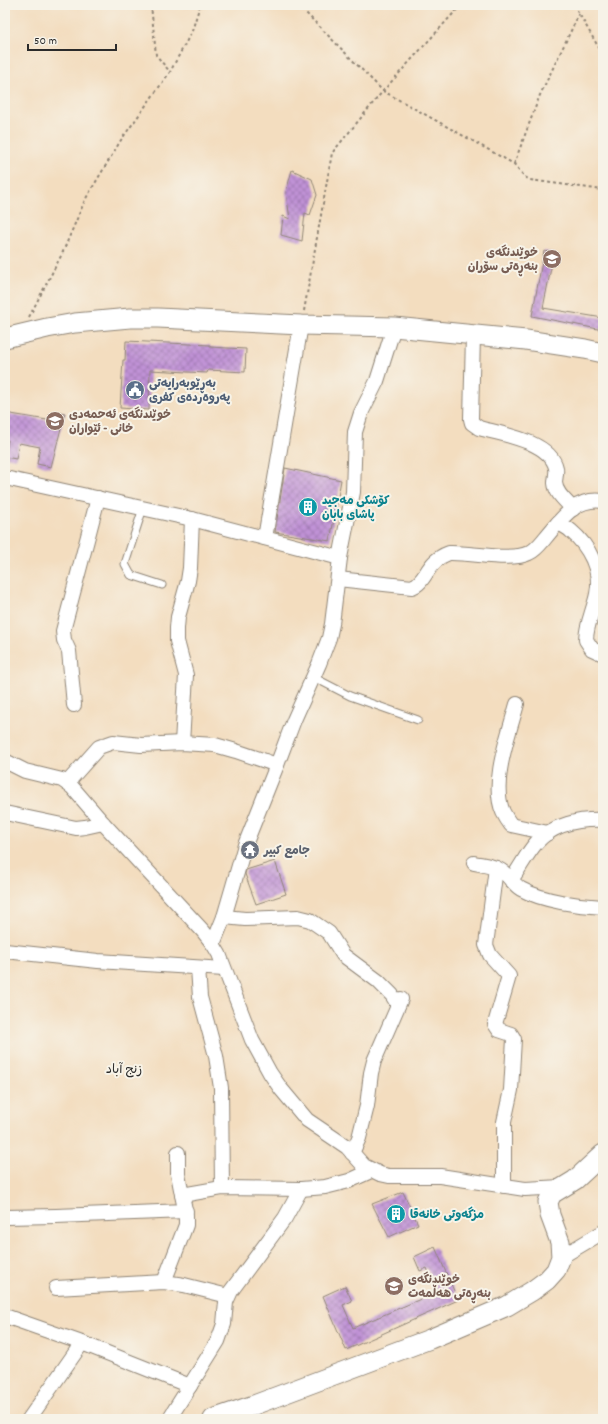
<svg xmlns="http://www.w3.org/2000/svg" width="608" height="1424" viewBox="0 0 608 1424" font-family="Dekko,'Playpen Sans Arabic',sans-serif">
  <style>
    .building { fill: url(#building-cross-hatch) }
    .lines { fill: none; stroke-linecap: round; stroke-linejoin: round }
    .lane-casing { stroke: #8f8475; stroke-width: 9 }
    .street-casing { stroke: #8f8475; stroke-width: 16 }
    .secondary-casing { stroke: #8f8475; stroke-width: 21 }
    .path { stroke: #8f8475; stroke-width: 2; stroke-dasharray: 3 3; stroke-linecap: butt }
    .lane { stroke: #fff; stroke-width: 7 }
    .street { stroke: #fff; stroke-width: 14 }
    .secondary { stroke: #fff; stroke-width: 19 }
    .labels { text-anchor: middle; stroke-width: 4; stroke-linejoin: round; paint-order: stroke }
    .education-label { font-size: 12px; font-weight: bold; fill: #785e54; stroke: #f7f3e8; text-anchor: start }
    .service-label { font-size: 12px; font-weight: bold; fill: #4e5e75; stroke: #f7f3e8; text-anchor: start }
    .culture-label { font-size: 12px; font-weight: bold; fill: #0d838f; stroke: #f7f3e8; text-anchor: start }
    .worship-label { font-size: 12px; font-weight: bold; fill: #5b616d; stroke: #f7f3e8; text-anchor: start }
    .neighbourhood-label { font-size: 13px; fill: #2b2b2b; stroke: #f7f3e8 }
  </style>
  <defs>
    <pattern id="building-cross-hatch" width="8" height="8" patternUnits="userSpaceOnUse"><rect width="8" height="8" fill="#c092d6"/><path d="M0 0l8 8M0 8l8-8" fill="none" stroke="#9c77ae"/></pattern>
  </defs>
  <rect width="100%" height="100%" fill="#f7f3e8"/>
  <filter id="ink" filterUnits="userSpaceOnUse"><feTurbulence type="fractalNoise" baseFrequency=".025" numOctaves="2"/><feDisplacementMap in="SourceGraphic" scale="8" xChannelSelector="R" yChannelSelector="G"/><feConvolveMatrix kernelMatrix="1 2 1 2 8 2 1 2 1" color-interpolation-filters="sRGB"/></filter>
  <filter id="wash" filterUnits="userSpaceOnUse"><feTurbulence type="fractalNoise" baseFrequency=".012" numOctaves="4" result="noise"/><feDisplacementMap in="SourceGraphic" scale="16" xChannelSelector="R" yChannelSelector="G"/><feGaussianBlur stdDeviation="0.9" result="paint"/><feColorMatrix in="noise" values="0 0 0 0 0 0 0 0 0 0 0 0 0 0 0 0 0 1.4 0 .05"/><feComposite in="paint" operator="in"/></filter>
  <g filter="url(#wash)">
    <rect width="100%" height="100%" fill="#f3ddbf"/>
    <g id="blocks">
      <g class="building">
        <polygon points="292,170 312,179 317,195 310,215 305,213 302,241 281,235 283,216 290,219 286,192"/>
        <polygon points="544,251 554,253 543,308 603,318 603,330 532,316"/>
        <polygon points="126,341 210,345 210,347 246,349 245,372 208,370 207,373 150,370 149,410 120,408 123,360 125,360"/>
        <polygon points="56,411 65,413 51,467 37,464 40,447 19,443 16,459 5,457 8,440 5,439 5,413 53,421"/>
        <polygon points="285,468 341,480 330,541 275,532"/>
        <polygon points="275,861 286,894 256,904 245,874 246,870"/>
        <polygon points="403,1192 418,1224 389,1237 372,1204"/>
        <polygon points="435,1247 458,1300 346,1350 323,1296 345,1286 352,1301 343,1305 353,1328 437,1292 427,1268 420,1271 414,1257"/>
      </g>
    </g>
  </g>
  <g filter="url(#ink)">
    <use href="#blocks" fill-opacity="0" stroke="#8f8475" stroke-width="1"/>
    <g class="lines">
      <defs>
        <g id="lane">
          <polyline points="143,508 125,564 131,575 162,585"/>
          <polyline points="313,677 350,696 418,720"/>
        </g>
        <g id="street">
          <path d="M473 335 471 419 472 423 479 428C501 434 550 441 556 468 557 473 555 478 555 483 556 494 566 501 573 509"/>
          <polyline points="5,478 192,519 340,558"/>
          <path d="M558 523C562 525 567 527 571 531 589 546 602 571 597 594 594 609 586 625 586 640L592 649 603 654"/>
          <polyline points="265,538 301,325"/>
          <path d="M338 579 412 587C427 582 426 561 449 553 470 552 511 562 529 553 536 550 541 543 546 537 562 518 576 497 603 501"/>
          <path d="M517 704C509 734 490 783 503 812 505 816 508 821 511 825L548 833"/>
          <polyline points="74,705 69,651 64,640 63,631 98,498"/>
          <polyline points="182,743 186,675 177,641 177,628 178,617 188,581 190,568 192,519"/>
          <polyline points="5,761 25,771 62,780 72,787 103,823 203,931 213,944 219,954 252,1040 270,1073 281,1089 307,1120 347,1147 364,1166 380,1174 389,1176 440,1176 525,1189 561,1187"/>
          <polyline points="67,783 99,747 113,742 141,745 182,743 215,745 236,751 277,765"/>
          <polyline points="5,813 76,828 85,827 103,823"/>
          <path d="M474 863C483 865 496 866 503 872 510 877 514 885 521 889 543 901 579 906 603 907"/>
          <polyline points="496,868 486,945 490,955 509,976 495,1024 499,1030 511,1034 514,1039 511,1090 504,1122 504,1186"/>
          <path d="M511 880C520 868 527 853 537 842 554 824 580 819 603 820"/>
          <polyline points="224,917 245,919 298,917 310,920 329,933 343,955 378,981 392,995 398,1005"/>
          <polyline points="213,944 224,917 245,845 277,765 294,720 319,664 329,638 332,624 340,558 353,492 355,432 361,413 377,381 394,327"/>
          <polyline points="5,951 98,961 224,969"/>
          <polyline points="198,968 200,997 216,1056 221,1088 222,1188"/>
          <polyline points="352,1153 359,1138 367,1106 371,1073 374,1061 401,999"/>
          <polyline points="182,1195 222,1188 301,1189 325,1187 349,1181 371,1171"/>
          <polyline points="5,1217 56,1216 186,1211"/>
          <polyline points="561,1257 603,1232"/>
          <polyline points="164,1282 186,1225 186,1215 178,1174 178,1153"/>
          <polyline points="56,1288 164,1282 184,1285 228,1296"/>
          <polyline points="5,1316 82,1343 190,1386"/>
          <polyline points="29,1419 82,1343"/>
          <polyline points="169,1419 218,1341 224,1324 226,1302 231,1291 285,1218 301,1189"/>
        </g>
        <g id="secondary">
          <polyline points="5,338 47,328 75,323 130,318 158,318 301,325 394,327 526,340 585,349 603,353"/>
          <polyline points="213,1419 254,1405 430,1339 507,1306 532,1291 547,1280 556,1270 561,1257 560,1242 550,1215 548,1202 552,1194 575,1180 603,1154"/>
        </g>
      </defs>
      <use href="#lane" class="lane-casing"/>
      <use href="#street" class="street-casing"/>
      <use href="#secondary" class="secondary-casing"/>
      <g class="path">
        <polyline points="151,5 156,55 170,72"/>
        <polyline points="298,5 383,91 514,164 525,177 530,180 603,190"/>
        <polyline points="574,5 603,55"/>
        <polyline points="514,164 540,95 579,14"/>
        <polyline points="304,311 332,153 383,91 461,5"/>
        <polyline points="29,317 62,254 85,200 121,140 170,72 192,31 200,5"/>
      </g>
      <use href="#lane" class="lane"/>
      <use href="#street" class="street"/>
      <use href="#secondary" class="secondary"/>
    </g>
  </g>
  <defs>
    <symbol id="school-disc" viewBox="-11 -11 22 22"><circle r="9.5" fill="#8d6e63" stroke="#f7f3e8"/><path d="M0-5L7-2L0 1L-7-2ZM-4 1L0 2.5L4 1V4Q0 6-4 4Z" fill="#fff"/></symbol>
    <symbol id="civic-disc" viewBox="-11 -11 22 22"><circle r="9.5" fill="#5c6f8a" stroke="#f7f3e8"/><path d="M-.6-6.5H3V-4.5H.6V-3L4-1V1h2V6H-6V1h2V-1L-.6-3ZM-1.2 2.5V6h2.4V2.5Z" fill="#fff"/></symbol>
    <symbol id="building-disc" viewBox="-11 -11 22 22"><circle r="9.5" fill="#0f9aa8" stroke="#f7f3e8"/><path d="M-4-6H4V6H1V3H-1V6H-4ZM-2.5-4.3h1.7v1.8h-1.7ZM.8-4.3h1.7v1.8H.8ZM-2.5-1h1.7V.8h-1.7ZM.8-1h1.7V.8H.8Z" fill="#fff"/></symbol>
    <symbol id="temple-disc" viewBox="-11 -11 22 22"><circle r="9.5" fill="#6b7280" stroke="#f7f3e8"/><path d="M0-6L5-2H3V0L6.5 2.5H4V6H1.5V3h-3V6H-4V2.5H-6.5L-3 0V-2H-5Z" fill="#fff"/></symbol>
  </defs>
  <g fill-rule="evenodd">
    <use href="#school-disc" x="541" y="248" width="22" height="22"/>
    <use href="#civic-disc" x="124" y="379" width="22" height="22"/>
    <use href="#school-disc" x="44" y="410" width="22" height="22"/>
    <use href="#building-disc" x="297" y="496" width="22" height="22"/>
    <use href="#temple-disc" x="239" y="839" width="22" height="22"/>
    <use href="#building-disc" x="385" y="1203" width="22" height="22"/>
    <use href="#school-disc" x="383" y="1275" width="22" height="22"/>
  </g>
  <g class="labels">
    <g class="education-label">
      <text x="538" y="256" text-anchor="end">خوێندنگەی<tspan x="538" dy="14">بنەڕەتی سۆران</tspan></text>
      <text x="69" y="418">خوێندنگەی ئەحمەدی<tspan x="69" dy="14">خانی - ئێواران</tspan></text>
      <text x="408" y="1283">خوێندنگەی<tspan x="408" dy="14">بنەڕەتی هەڵمەت</tspan></text>
    </g>
    <g class="service-label">
      <text x="149" y="387">بەڕێوبەرایەتی<tspan x="149" dy="14">پەروەردەی کفری</tspan></text>
    </g>
    <g class="culture-label">
      <text x="322" y="504">کۆشکی مەجید<tspan x="322" dy="14">پاشای بابان</tspan></text>
      <text x="410" y="1218">مزگەوتی خانەقا</text>
    </g>
    <g class="worship-label">
      <text x="264" y="854">جامع كبير</text>
    </g>
    <g class="neighbourhood-label">
      <text x="124" y="1073">زنج آباد</text>
    </g>
  </g>
  <rect width="608" height="1424" fill="none" stroke="#f7f3e8" stroke-width="20"/>
  <path d="M28 44v6h88v-6" fill="none" stroke="#2b2b2b" stroke-width="2"/>
  <text x="34" y="44" font-size="12" fill="#2b2b2b" stroke="#f7f3e8" stroke-width="3" paint-order="stroke">50 m</text>
</svg>
